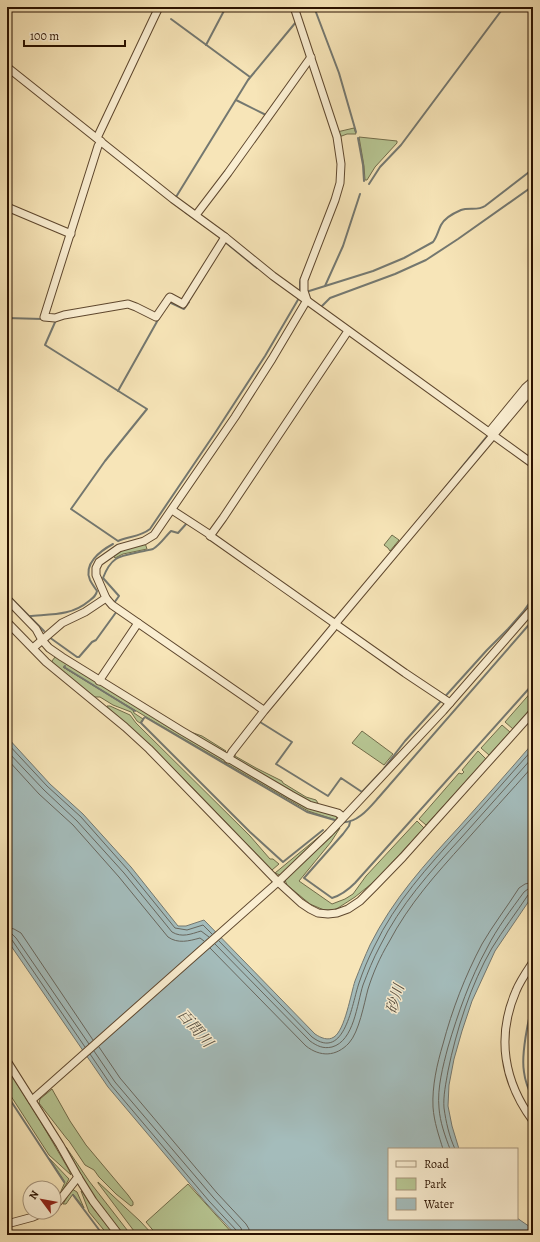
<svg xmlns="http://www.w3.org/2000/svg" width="540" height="1242" viewBox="0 0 540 1242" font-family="Alegreya,'Noto Serif JP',serif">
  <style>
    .green { fill: #b7c693; stroke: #716c4a }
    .water { fill: #a4bcbb; stroke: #747870 }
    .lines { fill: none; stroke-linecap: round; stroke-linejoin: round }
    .shore { stroke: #68675e; stroke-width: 1 }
    .stream { stroke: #747870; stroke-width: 2 }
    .minor-casing { stroke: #5e472e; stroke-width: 9 }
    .minor { stroke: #faeed1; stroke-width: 7 }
    .labels { text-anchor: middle; stroke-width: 3; stroke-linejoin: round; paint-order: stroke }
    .water-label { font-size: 15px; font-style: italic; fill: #554e41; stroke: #faeed1 }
  </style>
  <rect width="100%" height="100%" fill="#f7e5b8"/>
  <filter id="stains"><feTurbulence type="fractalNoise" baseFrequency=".005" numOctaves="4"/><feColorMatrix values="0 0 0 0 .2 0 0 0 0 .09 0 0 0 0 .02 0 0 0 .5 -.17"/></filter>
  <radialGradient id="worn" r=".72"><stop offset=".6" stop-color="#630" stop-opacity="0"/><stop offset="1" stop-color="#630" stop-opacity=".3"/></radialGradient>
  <g class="green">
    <polygon points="354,128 356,134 347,134 339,137 337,132"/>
    <polygon points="359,137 397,141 397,143 375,167 367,180 365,180 364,166"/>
    <polygon points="392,535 399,540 390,551 388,548 384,545"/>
    <polygon points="145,543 147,549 123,554 115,558 112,554"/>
    <polygon points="55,657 58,657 231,762 337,816 336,820 308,811 153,721 63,667 133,710 134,713 143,719 140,723 137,721 131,712 113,705 100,697 94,697 52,664 52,661"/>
    <polygon points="533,690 533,706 513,729 505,722"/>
    <path d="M107 706H110L130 715 136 723 250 836 270 859H273L279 864 272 870C218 815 166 757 107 707Z"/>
    <polygon points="502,725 510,732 489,755 481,748"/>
    <polygon points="185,730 202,736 226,751 225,752"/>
    <polygon points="362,731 393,754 384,765 352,743"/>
    <polygon points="478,751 486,759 426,825 419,819 459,773 462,774 464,772 462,770"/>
    <polygon points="235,753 235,756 256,768 282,781 283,783 306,797 316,800 318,803 313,804 234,759 233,755"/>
    <polygon points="417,821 424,828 376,880 355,897 338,908 333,910 324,910 310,904 287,885 285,880 340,828 331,842 299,881 332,904 345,899 353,894 366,876"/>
    <polygon points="326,831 284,873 280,875 275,873"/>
    <polygon points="7,1068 39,1119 69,1170 71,1175 49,1155 7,1090"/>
    <polygon points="52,1089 70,1121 86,1145 128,1195 133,1202 133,1205 131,1206 116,1194 99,1177 94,1170 85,1165 69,1141 67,1139 39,1103 40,1099"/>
    <polygon points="66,1147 89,1181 131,1235 124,1235 107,1215 86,1184"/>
    <polygon points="49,1158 69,1179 61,1193 61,1191 65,1182"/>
    <polygon points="98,1182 140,1221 153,1235 137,1235 98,1183"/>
    <polygon points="188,1184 234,1235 157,1235 146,1222"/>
    <polygon points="72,1189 77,1192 84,1208 73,1194 66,1204 63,1204"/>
    <polygon points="81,1191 82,1191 93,1208 115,1235 108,1235 89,1212"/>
  </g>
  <path class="water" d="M7 737 50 784 83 814 131 867 178 926H186L204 920 315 1034C321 1038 328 1041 334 1037 345 1030 351 993 355 981 360 968 365 956 370 945 393 899 425 864 459 827 484 799 509 771 533 743V895L495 951 472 1001 462 1031 454 1059 449 1085 448 1106 452 1126 459 1149H389V1219L517 1218 533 1229V1235H236L206 1203 108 1087 7 940Z"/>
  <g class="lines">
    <g class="shore">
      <polyline points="7,743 47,786 81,817 128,870 175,928 187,930 203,925 212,934"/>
      <path d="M7 751 44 790 77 821 124 873 172 932C182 938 191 934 201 931L209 937"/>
      <path d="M7 759 39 794 73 825 119 877 168 937C178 944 189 941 200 938L204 941"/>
      <polyline points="7,927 14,929 21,933 93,1040"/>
      <polyline points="7,933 12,934 16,938 89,1044"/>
      <polyline points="7,938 12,940 85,1047"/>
      <path d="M219 941 312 1037C345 1062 352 1003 359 983 363 971 368 959 374 947 396 901 427 868 460 831 485 804 509 776 533 749"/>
      <path d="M215 944 310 1041C317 1046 323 1049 332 1047 354 1041 357 1004 363 985 368 972 373 959 380 946 400 905 430 872 461 838 485 811 509 784 533 757"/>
      <path d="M210 948 306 1046C320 1057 336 1057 349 1043 359 1032 364 1004 368 989 373 973 380 957 389 942 409 904 436 874 464 843 487 817 510 792 533 766"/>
      <polyline points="99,1047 120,1078 217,1193 246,1224 249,1229 249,1235"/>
      <polyline points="94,1051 115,1082 213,1197 241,1228 243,1235"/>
      <polyline points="90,1054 111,1085 209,1201 237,1231 238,1235"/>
      <path d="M443 1149C439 1136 434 1122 433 1107 432 1086 437 1064 443 1044 452 1010 465 976 482 944 493 925 507 907 519 888L525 884 533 882"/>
      <path d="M450 1149C445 1136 440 1122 439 1108 437 1088 443 1066 448 1047 458 1013 470 979 487 948 497 928 511 910 524 892L528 889 533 888"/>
      <path d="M455 1149C449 1136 446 1122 444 1108 443 1096 446 1083 448 1071 456 1031 471 984 492 948 503 930 516 913 528 895L533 893"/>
    </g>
    <g class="stream">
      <polyline points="314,7 339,73 356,132"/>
      <polyline points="171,19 250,77"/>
      <polyline points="206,45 226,7"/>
      <polyline points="236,100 266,115"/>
      <polyline points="358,138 363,165 364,181"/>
      <polyline points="369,184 380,167 401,145 504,7"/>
      <polyline points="176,197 248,80 296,22"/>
      <polyline points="7,211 13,213"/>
      <polyline points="185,212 206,227"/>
      <polyline points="225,242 257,268"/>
      <polyline points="325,286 343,246 360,194"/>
      <polyline points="300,291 300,282 301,278"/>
      <path d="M306 292 373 271 404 258 433 242C437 237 438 231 441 225 444 219 454 213 461 210 469 207 478 211 485 206L533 169"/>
      <polyline points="169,302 184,309 189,302"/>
      <polyline points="322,306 330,298 395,274 426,260 458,239 533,186"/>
      <polyline points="7,318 42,319 42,317"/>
      <path d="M56 320 45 345 147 409 105 461 71 509 118 541C129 536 140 537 150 529L215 433 265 356 299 298H298"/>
      <polyline points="118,391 159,318"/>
      <polyline points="416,523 489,434"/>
      <polyline points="7,594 44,631"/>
      <path d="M114 603 119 596 103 578C112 554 122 556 144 551 147 550 150 550 153 549 160 545 165 537 171 531L178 533 187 523"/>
      <path d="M29 616C52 614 71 616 89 601 93 598 96 596 97 591 95 588 92 584 90 580 83 564 100 551 113 544"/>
      <polyline points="49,637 77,657 79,657 92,642 96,640 117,611"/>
      <polyline points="65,666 64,667 135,711"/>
      <polyline points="145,717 307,812 338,821"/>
      <polyline points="144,718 141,723 250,832 283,862 323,830"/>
      <polyline points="260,722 292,742 276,764 328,796 341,778 362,792 382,771 405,741 487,650 508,629 523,612 533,598"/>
      <path d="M342 822C357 824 370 807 379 797L533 620"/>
      <path d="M350 822 349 826 343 834 304 878 332 898C342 895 348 890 355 883L533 684"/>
      <path d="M533 1003C528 1020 521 1055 524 1072 525 1081 529 1091 533 1099"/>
      <polyline points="7,1095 64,1182"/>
      <polyline points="73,1195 103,1235"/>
    </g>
    <defs>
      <g id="minor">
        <polyline points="7,67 173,199 225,237 273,276 533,464"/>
        <polyline points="97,138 159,7"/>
        <polyline points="101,141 98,146 44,317 55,318 64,315 128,304 136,307 156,317 169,298 170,297 183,304 225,237"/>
        <polyline points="7,207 71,234"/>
        <polyline points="196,215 228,173 311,57"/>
        <polyline points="489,432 525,388 533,381"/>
        <polyline points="172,510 209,534 212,537 405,673 450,703"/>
        <polyline points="210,536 223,518 348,331"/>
        <polyline points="106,598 112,605 262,709"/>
        <polyline points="7,599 36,629 42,640 49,648 62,657 182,731 291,795 309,805 338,813 343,817"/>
        <polyline points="7,622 46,662 125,727 149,749 278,882 301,903 310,909 318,913 328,914 337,913 348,909 360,901 374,887 403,857 533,712"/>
        <polyline points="33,648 62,623 85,612 106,598 96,575 96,568 99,562 119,548 144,541 154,535 235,417 272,359 307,300 304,291 304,280 335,200 340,183 341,164 337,137 294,7"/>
        <polyline points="99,681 138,623"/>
        <polyline points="228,759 232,752 264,711 333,628 335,624 533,388"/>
        <path d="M533 962C527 971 520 981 516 991 496 1037 504 1082 533 1121"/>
        <polyline points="7,1061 60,1145 78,1177 93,1201 119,1235"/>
        <polyline points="32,1100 278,882 329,833 443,711 533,608"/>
        <polyline points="54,1206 59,1201 78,1177"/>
        <polyline points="7,1224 33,1217 44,1212"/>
      </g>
    </defs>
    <use href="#minor" class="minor-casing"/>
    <use href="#minor" class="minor"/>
  </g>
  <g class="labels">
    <g class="water-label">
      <text transform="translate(395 999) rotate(-73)" y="5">砂川</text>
      <text transform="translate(195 1028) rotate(49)" y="5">百間川</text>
    </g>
  </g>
  <rect width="540" height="1242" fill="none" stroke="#f7e5b8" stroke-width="24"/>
  <rect x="8" y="8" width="524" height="1226" fill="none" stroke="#2b1200" stroke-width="2"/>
  <rect x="12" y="12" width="516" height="1218" fill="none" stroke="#2b1200"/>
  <rect x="388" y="1148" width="130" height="72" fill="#faeed1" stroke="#a7967d"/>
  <rect x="396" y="1161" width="20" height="6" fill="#faeed1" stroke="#a7967d"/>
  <text x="424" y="1168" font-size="12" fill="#2b1200">Road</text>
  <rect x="396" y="1178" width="20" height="12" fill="#b7c693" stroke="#a7967d"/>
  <text x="424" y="1188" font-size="12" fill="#2b1200">Park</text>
  <rect x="396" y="1198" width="20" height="12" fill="#a4bcbb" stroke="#a7967d"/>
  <text x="424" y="1208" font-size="12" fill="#2b1200">Water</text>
  <g transform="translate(42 1200) rotate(302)"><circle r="19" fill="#faeed1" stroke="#a7967d"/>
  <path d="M0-3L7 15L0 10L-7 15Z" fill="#8f2418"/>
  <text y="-6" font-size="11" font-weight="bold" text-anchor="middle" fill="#2b1200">N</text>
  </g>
  <path d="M24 40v6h101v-6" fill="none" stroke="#2b1200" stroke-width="2"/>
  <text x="30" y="40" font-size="12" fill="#2b1200" stroke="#faeed1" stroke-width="3" paint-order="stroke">100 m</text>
  <rect width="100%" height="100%" filter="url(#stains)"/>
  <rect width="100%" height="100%" fill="url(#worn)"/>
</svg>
